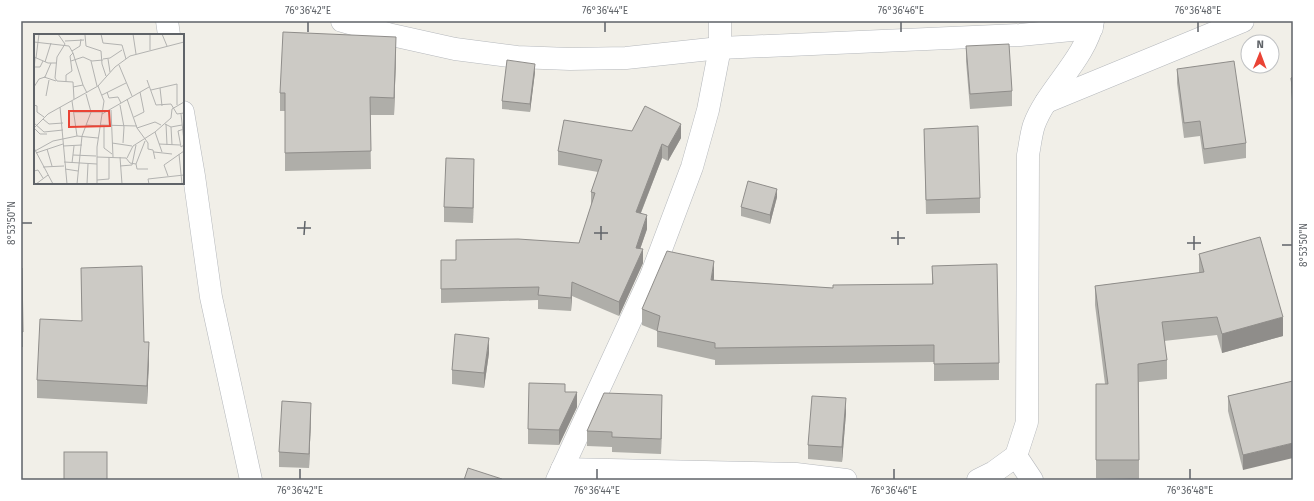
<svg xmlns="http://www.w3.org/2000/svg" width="1314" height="501" viewBox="0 0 1314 501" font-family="'Fira Sans',sans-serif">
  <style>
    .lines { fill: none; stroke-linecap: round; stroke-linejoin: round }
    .street-casing { stroke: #b5b8bc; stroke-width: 23 }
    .street { stroke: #fff; stroke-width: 22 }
    .wall { fill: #afaea9 }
    .shaded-wall { fill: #8f8d8a }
    .building { fill: #cccac5; stroke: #8f8d8a }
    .ticks { fill: none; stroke: #5f6368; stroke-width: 1.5 }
    .inset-road { fill: none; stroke: #b3b3b1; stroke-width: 1 }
    .view { fill: #ea4335; fill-opacity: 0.15; stroke: #ea4335; stroke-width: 2 }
    .inset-edge { fill: none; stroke: #5f6368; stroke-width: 2 }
    .neatline { fill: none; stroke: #5f6368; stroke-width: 1.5 }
    .ticks-label { font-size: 10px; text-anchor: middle; fill: #5f6368 }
  </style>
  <rect width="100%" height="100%" fill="#f1efe8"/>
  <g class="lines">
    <defs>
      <g id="street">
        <polyline points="167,21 169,35"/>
        <polyline points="342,21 392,35 455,49 517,57 570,59 626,58 720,48 1020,35 1092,28"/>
        <polyline points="1046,102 1243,21"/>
        <polyline points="183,112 194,176 211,297 251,480"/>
        <polyline points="1016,456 1032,480"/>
        <polyline points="562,469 796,474 846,480"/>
        <polyline points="557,480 651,276 692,167 708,110 720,48 720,21"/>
        <path d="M978 480 994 472 1016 456 1027 422 1028 155C1030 145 1031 134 1034 125 1047 90 1086 58 1093 21"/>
      </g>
    </defs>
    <use href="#street" class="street-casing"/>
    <use href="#street" class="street"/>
  </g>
  <g class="wall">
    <polygon points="966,46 1012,91 1012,106 970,109 966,61"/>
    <polygon points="396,55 394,115 370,115 371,169 285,171 285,111 280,111 280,93"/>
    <polygon points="1177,69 1246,143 1246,158 1204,164 1200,136 1184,138 1177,83"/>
    <polygon points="535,72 530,112 502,109 502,101"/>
    <polygon points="1293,77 1293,109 1291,92 1291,78"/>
    <polygon points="924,129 980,198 980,213 926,214"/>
    <polygon points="632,131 681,138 668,161 662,158 641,213 647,229 640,249 643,263 619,316 572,296 571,311 538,309 538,300 441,303 441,260 456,260 579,243 591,206 591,192 598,172 558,165 558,151"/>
    <polygon points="474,174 473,223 444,222 444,207"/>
    <polygon points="777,197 770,224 741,216 741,207"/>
    <polygon points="1199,254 1283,336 1222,353 1217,335 1164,341 1167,360 1167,379 1139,382 1139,479 1096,478 1096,384 1105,384 1095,305 1095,286 1199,273"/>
    <polygon points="932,266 999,363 999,380 934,381 934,362 715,365 715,360 657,347 657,331 642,325 642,309 714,278 714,280 833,288 932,284"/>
    <polygon points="21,268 22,268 23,347 21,347"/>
    <polygon points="81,268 144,342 149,360 147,404 37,398 37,380 82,321"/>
    <polygon points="489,353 484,388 452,384 452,370"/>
    <polygon points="1293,381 1243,470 1228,411 1228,396"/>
    <polygon points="565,392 577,407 559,445 528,444 528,429"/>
    <polygon points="662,410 661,454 612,452 612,447 587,446 587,431"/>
    <polygon points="846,413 842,462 808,459 808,445"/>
    <polygon points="311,417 309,468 279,467 279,452"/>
  </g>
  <g class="shaded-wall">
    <polygon points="396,37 396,55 394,115 394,98"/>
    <polygon points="535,64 535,72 530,112 530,104"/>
    <polygon points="681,124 681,138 668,161 668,147"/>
    <polygon points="662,144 662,158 636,225 636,212"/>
    <polygon points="474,159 474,174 473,223 473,208"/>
    <polygon points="777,189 777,197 770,224 770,215"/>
    <polygon points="647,215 647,229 636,261 636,248"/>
    <polygon points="643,249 643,263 619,316 619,302"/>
    <polygon points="714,261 714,278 711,296 711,280"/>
    <polygon points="572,282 572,296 571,311 571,298"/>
    <polygon points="1283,317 1283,336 1222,353 1222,334"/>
    <polygon points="489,338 489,353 484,388 484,373"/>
    <polygon points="149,342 149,360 147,404 147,386"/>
    <polygon points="577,392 577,407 559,445 559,430"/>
    <polygon points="662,395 662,410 661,454 661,439"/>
    <polygon points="846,398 846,413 842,462 842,447"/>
    <polygon points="311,403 311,417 309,468 309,454"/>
    <polygon points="1293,443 1293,458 1243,470 1243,455"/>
  </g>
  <g class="building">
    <polygon points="283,32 396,37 394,98 370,97 371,151 285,153 285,93 280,93"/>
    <polygon points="1009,44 1012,91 970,94 966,46"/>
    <polygon points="507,60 535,64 530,104 502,101"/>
    <polygon points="1234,61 1246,143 1204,149 1200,121 1184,123 1177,69"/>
    <polygon points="1293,77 1293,94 1291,78"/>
    <polygon points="645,106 681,124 668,147 662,144 636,212 647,215 636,248 643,249 619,302 572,282 571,298 538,295 539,287 441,289 441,260 456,260 456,240 518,239 579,243 595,193 591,192 602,160 558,151 564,120 632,131"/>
    <polygon points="978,126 980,198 926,200 924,129"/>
    <polygon points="446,158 474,159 473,208 444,207"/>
    <polygon points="748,181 777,189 770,215 741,207"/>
    <polygon points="1260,237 1283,317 1222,334 1217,317 1162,322 1167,360 1138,364 1139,460 1096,460 1096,384 1108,384 1095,286 1204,272 1199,254"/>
    <polygon points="667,251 714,261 711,280 833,288 833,285 933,284 932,266 997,264 999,363 934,364 934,345 715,348 715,343 657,331 660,316 642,309"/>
    <polygon points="142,266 144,342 149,342 147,386 37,380 40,319 82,321 81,268"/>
    <polygon points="21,268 22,268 23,332 21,332"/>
    <polygon points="455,334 489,338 484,373 452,370"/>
    <polygon points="1293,381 1293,443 1243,455 1228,396"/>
    <polygon points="529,383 565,384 565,392 577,392 559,430 528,429"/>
    <polygon points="604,393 662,395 661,439 612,437 612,432 587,431"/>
    <polygon points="812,396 846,398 842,447 808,445"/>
    <polygon points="282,401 311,403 309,454 279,452"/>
    <rect x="64" y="452" width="43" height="28"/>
    <polygon points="468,468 502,479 502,480 464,480"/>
  </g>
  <path class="ticks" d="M308 32V22M605 32V22M901 32V22M1198 32V22M22 223H32M297 228H311M594 233H608M304 235 305 221M891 238H905M601 240V226M1187 243H1201M898 245V231M1282 245H1292M1194 250V236M300 479V469M597 479V469M894 479V469M1190 479V469"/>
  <g transform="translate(34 34)">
    <rect width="150" height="150" fill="#f1efe8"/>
    <path class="inset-road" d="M24 0 31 10 23 23 21 44 23 47 39 48 40 65M67 0 69 9 88 11 92 25M99 0 102 20M128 0 133 12M51 1 52 12 67 17 68 30 72 42M31 7 50 6M0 8 35 12 39 19 36 22 38 37 32 41V48M116 16V0M38 17 46 12 47 5M39 19 49 51M0 23 14 29H23M2 24 5 0M69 25 76 24 88 16M74 25 76 38M37 27 49 23 58 27 69 26M57 27 63 52M11 28 17 9M85 31 98 62M0 33H6L9 27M0 36 1 24M10 43 22 47M113 46 122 71 137 70 143 80 150 79M150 49V63M0 53 5 45 11 43 17 29M39 53 49 51 53 59M126 54 128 72M117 56 143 50V71M73 58 75 64 84 63 87 69M68 61 92 49M12 62 15 46M93 65 103 94 114 109V115L119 116 121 125M38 67 43 102M0 71 3 72V78L10 83M86 71 90 93 89 109M26 73 33 150M77 76 79 123M40 78H68M68 80 115 53M147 80 150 107M100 83 110 78 106 58M9 85 15 90 29 89M0 89 10 98 29 96M131 90 137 93 148 91M132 90 133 111M52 91 65 92M66 91 103 92M70 92V114L78 120M137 93 138 111M0 94 6 100H13M0 94 14 80 64 52 81 33 96 22 150 8M103 94 121 88 127 91M150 95 144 97 147 113 150 111M121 98 128 118M78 109 98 112M125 110 146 111M29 112 48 111M0 114 19 150M13 115 18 132M1 117 19 107 43 102 64 104M120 118 138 120M2 119 29 110M145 120 148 150M39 121 62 122M63 123 92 124 96 129 102 130 103 135H114M86 123 88 150M93 124 99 112 121 98 137 84 138 75 150 68M30 128 63 130M38 129 40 112M102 130 111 107M86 132 98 131 102 111M9 133 30 132M31 135 44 137M0 137 4 136 9 144M134 142 130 131 150 117M63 146 75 145V123M2 150 14 141M43 150 48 102 57 78 52 60M53 150 54 130M63 150V113L70 67 64 52M115 150 114 145 150 141"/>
    <path class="view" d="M35 77H75L76 92 35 93Z"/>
    <rect width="150" height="150" class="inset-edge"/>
  </g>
  <rect width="1314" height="501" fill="none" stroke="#ffffff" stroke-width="44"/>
  <g transform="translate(1260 54) rotate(1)"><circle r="19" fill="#ffffff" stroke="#bfc1c3"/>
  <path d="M0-3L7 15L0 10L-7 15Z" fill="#ea4335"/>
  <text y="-6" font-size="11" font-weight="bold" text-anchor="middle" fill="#5f6368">N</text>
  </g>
  <rect x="22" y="22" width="1270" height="457" class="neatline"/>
  <g class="ticks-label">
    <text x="308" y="14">76°36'42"E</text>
    <text x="605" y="14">76°36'44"E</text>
    <text x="901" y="14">76°36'46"E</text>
    <text x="1198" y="14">76°36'48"E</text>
    <text transform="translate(11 223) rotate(-90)" y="4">8°53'50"N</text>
    <text transform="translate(1303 245) rotate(-90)" y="4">8°53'50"N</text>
    <text x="300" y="494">76°36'42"E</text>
    <text x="597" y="494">76°36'44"E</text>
    <text x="894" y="494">76°36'46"E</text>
    <text x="1190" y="494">76°36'48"E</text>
  </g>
</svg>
